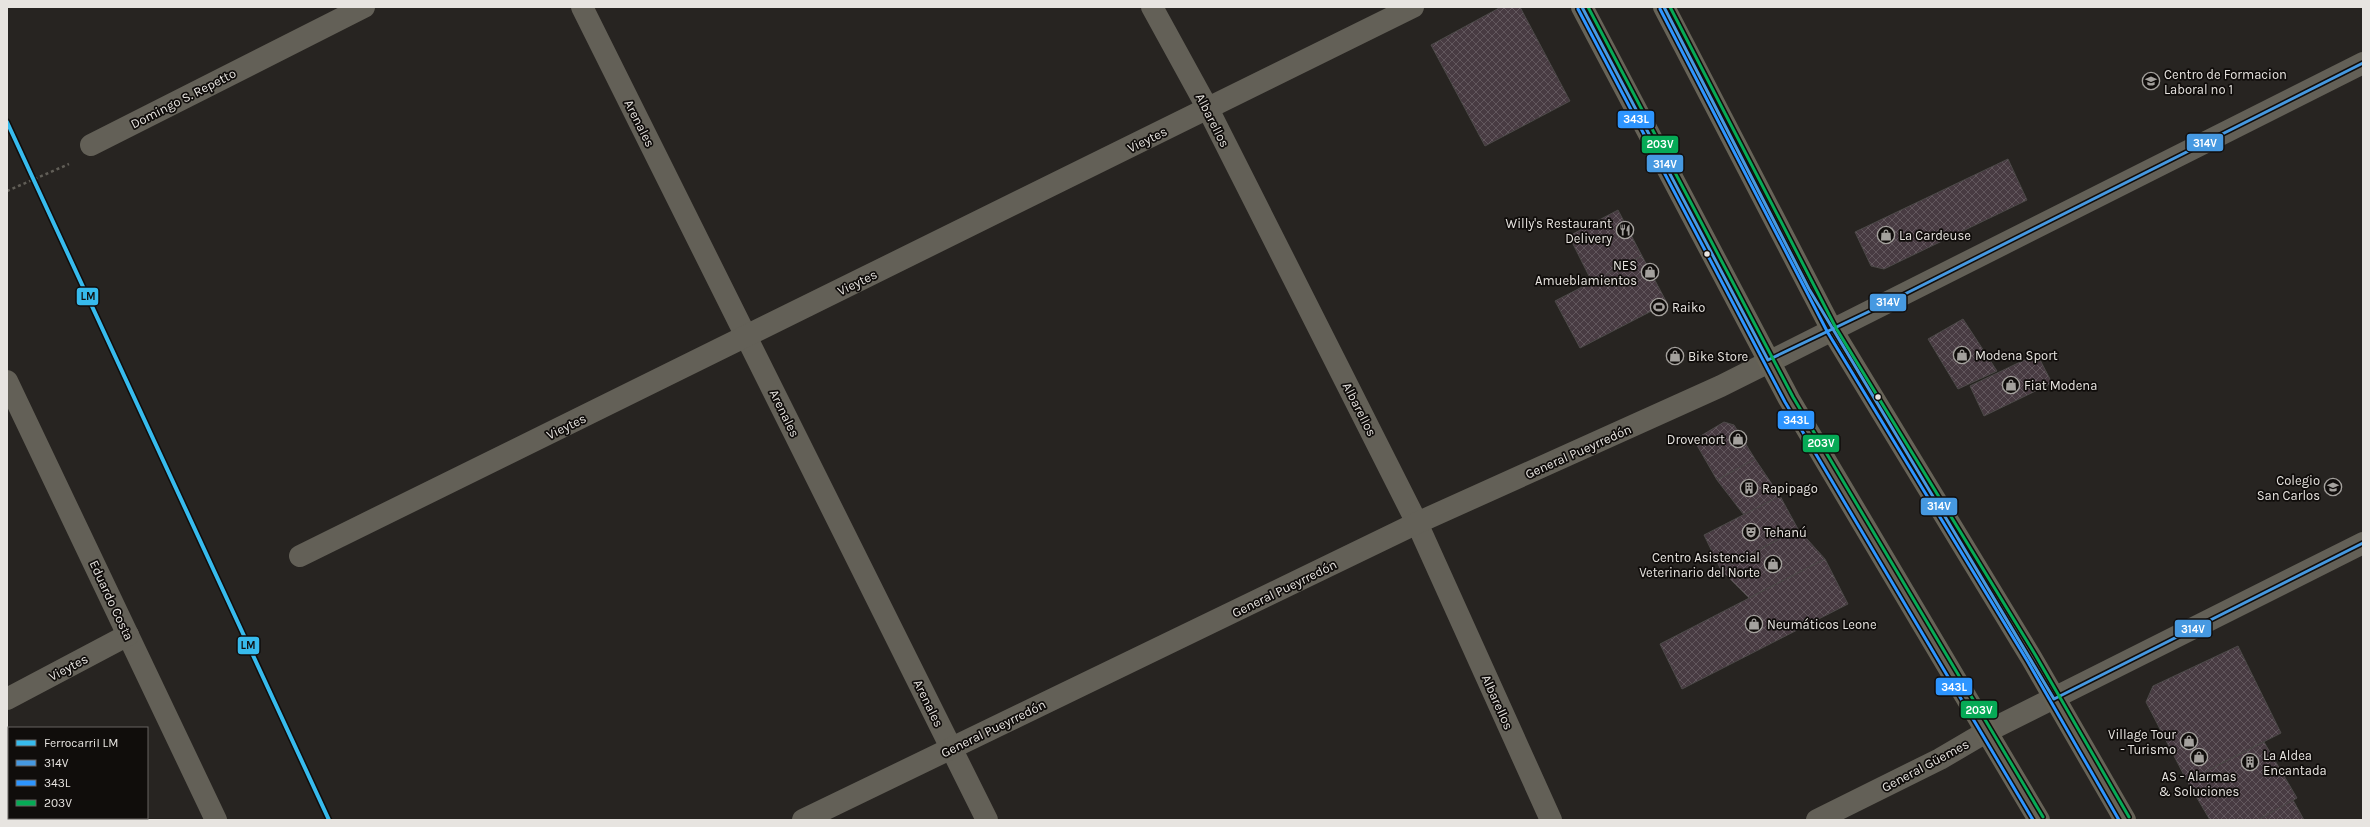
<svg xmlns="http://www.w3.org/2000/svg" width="2370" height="827" viewBox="0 0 2370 827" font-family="Karla,sans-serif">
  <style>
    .building { fill: url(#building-cross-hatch); stroke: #4c4948 }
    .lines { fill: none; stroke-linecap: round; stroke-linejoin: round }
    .path { stroke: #615e57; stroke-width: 2.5; stroke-dasharray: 3 3; stroke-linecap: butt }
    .street { stroke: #636057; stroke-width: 22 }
    .secondary { stroke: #676357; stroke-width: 22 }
    .bus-1-casing { stroke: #100d0b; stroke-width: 6 }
    .bus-2-casing { stroke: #100d0b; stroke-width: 6 }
    .bus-3-casing { stroke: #100d0b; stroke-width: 6 }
    .bus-1 { stroke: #4699e1; stroke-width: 3 }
    .bus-2 { stroke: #2d95ff; stroke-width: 3 }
    .bus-3 { stroke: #06aa56; stroke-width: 3 }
    .rail-1-casing { stroke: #100d0b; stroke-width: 7 }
    .rail-1 { stroke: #37bbed; stroke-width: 4 }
    .bus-dot { fill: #e7e4e0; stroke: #100d0b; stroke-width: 1.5 }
    .labels { text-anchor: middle; stroke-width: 3.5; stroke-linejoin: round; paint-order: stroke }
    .poi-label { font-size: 13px; fill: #e7e4e0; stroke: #100d0b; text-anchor: start }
    .street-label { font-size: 13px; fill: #e7e4e0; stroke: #100d0b }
    .line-badge { stroke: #100d0b; stroke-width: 1.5 }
    .badge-label { font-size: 11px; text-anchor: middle; font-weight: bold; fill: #fff }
    .pale-badge-label { font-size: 11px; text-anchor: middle; font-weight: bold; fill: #111 }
  </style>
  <defs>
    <pattern id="building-cross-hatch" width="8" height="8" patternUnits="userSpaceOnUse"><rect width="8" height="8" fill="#483b42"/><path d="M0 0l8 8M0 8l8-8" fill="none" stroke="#62575d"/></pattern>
  </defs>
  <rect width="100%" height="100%" fill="#272421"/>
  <g class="building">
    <polygon points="1501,7 1520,7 1570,101 1485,146 1431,45"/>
    <polygon points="2008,159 2027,200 1884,269 1871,266 1855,232"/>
    <polygon points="1618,210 1642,256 1592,282 1569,236"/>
    <polygon points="1642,256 1667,303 1580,348 1555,301"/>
    <polygon points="1963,319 1997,371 1958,389 1928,339"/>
    <polygon points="2037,354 2052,383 1984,416 1970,386"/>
    <polygon points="1724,422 1734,425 1755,459 1717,480 1694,440"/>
    <polygon points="1755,459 1780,496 1744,515 1717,480"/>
    <polygon points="1780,496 1798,529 1721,570 1704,535"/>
    <polygon points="1798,529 1825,559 1749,598 1721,570"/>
    <polygon points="1825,559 1848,604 1682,689 1660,644"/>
    <polygon points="2238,646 2281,733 2187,781 2146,702 2153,686"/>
    <polygon points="2264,742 2297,798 2258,820 2210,820 2187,781"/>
    <polygon points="2293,800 2304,820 2258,820"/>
  </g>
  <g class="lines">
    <polyline class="path" points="7,191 69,164"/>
    <g class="street">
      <polyline points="582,7 987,820"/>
      <polyline points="1152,7 1208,109 1417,523 1551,820"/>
      <polyline points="91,145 364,7"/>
      <polyline points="7,381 216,820"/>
      <polyline points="300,556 1413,7"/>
      <polyline points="7,699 128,635"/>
      <polyline points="803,820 1417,523 1721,386 2363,63"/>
      <polyline points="1817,820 1940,759 1986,732 2363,543"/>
    </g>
    <g class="secondary">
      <polyline points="1582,7 1789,399 2039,820"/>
      <polyline points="1664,7 1832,330 2032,659 2125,820"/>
    </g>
    <defs>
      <g id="bus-1">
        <polyline points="1582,7 1768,360 1893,300 2363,63"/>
        <polyline points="1664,7 1809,289 2054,699 2363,543"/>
      </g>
      <g id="bus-2">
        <polyline points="1578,9 1785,402 2033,820"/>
        <polyline points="1660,9 1828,333 2028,662 2119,820"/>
      </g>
      <g id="bus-3">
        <polyline points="1588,7 1793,397 2043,817"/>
        <polyline points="1670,7 1836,328 2036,656 2129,817"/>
      </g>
    </defs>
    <use href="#bus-1" class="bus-1-casing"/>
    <use href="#bus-2" class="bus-2-casing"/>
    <use href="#bus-3" class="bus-3-casing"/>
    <use href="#bus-1" class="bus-1"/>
    <use href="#bus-2" class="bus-2"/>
    <use href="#bus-3" class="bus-3"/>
    <defs>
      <polyline id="rail-1" points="7,122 329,820"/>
    </defs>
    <use href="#rail-1" class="rail-1-casing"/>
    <use href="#rail-1" class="rail-1"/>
  </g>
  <defs>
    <symbol id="school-ring" viewBox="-11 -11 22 22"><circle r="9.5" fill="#100d0b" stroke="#a4a19d" stroke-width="1.5"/><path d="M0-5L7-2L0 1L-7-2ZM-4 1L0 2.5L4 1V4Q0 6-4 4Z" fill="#a4a19d"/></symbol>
    <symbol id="restaurant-ring" viewBox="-11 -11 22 22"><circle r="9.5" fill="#100d0b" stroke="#a4a19d" stroke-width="1.5"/><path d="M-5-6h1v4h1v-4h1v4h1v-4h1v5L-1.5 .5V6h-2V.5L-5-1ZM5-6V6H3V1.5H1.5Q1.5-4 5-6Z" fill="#a4a19d"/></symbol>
    <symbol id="shop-ring" viewBox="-11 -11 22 22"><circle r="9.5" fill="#100d0b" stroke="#a4a19d" stroke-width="1.5"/><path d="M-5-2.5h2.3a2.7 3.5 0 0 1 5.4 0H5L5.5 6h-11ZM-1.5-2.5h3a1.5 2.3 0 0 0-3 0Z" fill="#a4a19d"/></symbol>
    <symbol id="stadium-ring" viewBox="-11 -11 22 22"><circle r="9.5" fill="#100d0b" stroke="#a4a19d" stroke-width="1.5"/><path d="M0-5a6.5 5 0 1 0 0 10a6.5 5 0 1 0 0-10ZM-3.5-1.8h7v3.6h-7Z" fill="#a4a19d"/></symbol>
    <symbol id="building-ring" viewBox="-11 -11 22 22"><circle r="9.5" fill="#100d0b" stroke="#a4a19d" stroke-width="1.5"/><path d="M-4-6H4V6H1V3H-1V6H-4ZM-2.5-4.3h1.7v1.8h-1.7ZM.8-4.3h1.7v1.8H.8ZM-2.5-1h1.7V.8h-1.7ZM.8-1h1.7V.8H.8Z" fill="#a4a19d"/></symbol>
    <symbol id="theatre-ring" viewBox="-11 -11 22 22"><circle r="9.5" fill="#100d0b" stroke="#a4a19d" stroke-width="1.5"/><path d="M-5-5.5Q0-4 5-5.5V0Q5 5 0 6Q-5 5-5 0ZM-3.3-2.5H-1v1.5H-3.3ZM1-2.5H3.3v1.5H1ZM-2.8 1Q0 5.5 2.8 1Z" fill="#a4a19d"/></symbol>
  </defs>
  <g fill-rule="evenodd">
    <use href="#school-ring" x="2141" y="71" width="20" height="20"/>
    <use href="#restaurant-ring" x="1615" y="220" width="20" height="20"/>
    <use href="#shop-ring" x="1876" y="225" width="20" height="20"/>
    <use href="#shop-ring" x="1640" y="262" width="20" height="20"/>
    <use href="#stadium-ring" x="1649" y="297" width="20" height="20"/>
    <use href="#shop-ring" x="1952" y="345" width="20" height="20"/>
    <use href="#shop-ring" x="1665" y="346" width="20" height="20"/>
    <use href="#shop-ring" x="2001" y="375" width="20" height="20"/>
    <use href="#shop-ring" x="1728" y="429" width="20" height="20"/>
    <use href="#school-ring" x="2323" y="477" width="20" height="20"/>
    <use href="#building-ring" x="1739" y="478" width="20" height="20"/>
    <use href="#theatre-ring" x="1741" y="522" width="20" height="20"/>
    <use href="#shop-ring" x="1763" y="554" width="20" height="20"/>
    <use href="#shop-ring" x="1744" y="614" width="20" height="20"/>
    <use href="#shop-ring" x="2179" y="731" width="20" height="20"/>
    <use href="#shop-ring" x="2189" y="747" width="20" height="20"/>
    <use href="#building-ring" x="2240" y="752" width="20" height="20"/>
  </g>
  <g class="bus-dot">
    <circle cx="1707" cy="254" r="3.5"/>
    <circle cx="1878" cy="397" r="3.5"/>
  </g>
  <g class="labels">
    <g class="poi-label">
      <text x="2164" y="79">Centro de Formacion<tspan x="2164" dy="15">Laboral nº 1</tspan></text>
      <text x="1612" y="228" text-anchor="end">Willy's Restaurant<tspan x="1612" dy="15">Delivery</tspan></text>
      <text x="1899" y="240">La Cardeuse</text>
      <text x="1637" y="270" text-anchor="end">NES<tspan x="1637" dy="15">Amueblamientos</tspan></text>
      <text x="1672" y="312">Raiko</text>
      <text x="1975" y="360">Modena Sport</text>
      <text x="1688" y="361">Bike Store</text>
      <text x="2024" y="390">Fiat Modena</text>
      <text x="1725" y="444" text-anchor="end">Drovenort</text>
      <text x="2320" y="485" text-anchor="end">Colegio<tspan x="2320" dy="15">San Carlos</tspan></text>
      <text x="1762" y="493">Rapipago</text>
      <text x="1764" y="537">Tehanú</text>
      <text x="1760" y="562" text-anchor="end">Centro Asistencial<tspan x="1760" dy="15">Veterinario del Norte</tspan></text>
      <text x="1767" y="629">Neumáticos Leone</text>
      <text x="2176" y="739" text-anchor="end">Village Tour<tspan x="2176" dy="15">- Turismo</tspan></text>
      <text x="2263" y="760">La Aldea<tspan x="2263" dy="15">Encantada</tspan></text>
      <text x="2199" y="781" text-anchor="middle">AS - Alarmas<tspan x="2199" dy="15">&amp; Soluciones</tspan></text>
    </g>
    <g class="street-label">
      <text transform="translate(183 98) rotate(-27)" y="5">Domingo S. Repetto</text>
      <text transform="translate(1213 120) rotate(63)" y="5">Albarellos</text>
      <text transform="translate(640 123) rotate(63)" y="5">Arenales</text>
      <text transform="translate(1147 139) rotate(-26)" y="5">Vieytes</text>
      <text transform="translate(857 282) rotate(-26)" y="5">Vieytes</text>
      <text transform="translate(1360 409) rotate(63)" y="5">Albarellos</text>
      <text transform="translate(785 413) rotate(64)" y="5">Arenales</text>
      <text transform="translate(566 426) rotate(-26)" y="5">Vieytes</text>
      <text transform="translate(1578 451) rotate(-24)" y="5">General Pueyrredón</text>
      <text transform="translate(1284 588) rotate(-26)" y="5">General Pueyrredón</text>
      <text transform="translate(112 600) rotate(65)" y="5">Eduardo Costa</text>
      <text transform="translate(68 667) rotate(-28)" y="5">Vieytes</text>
      <text transform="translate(1498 702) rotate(66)" y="5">Albarellos</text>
      <text transform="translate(929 703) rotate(64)" y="5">Arenales</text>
      <text transform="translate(993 728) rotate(-26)" y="5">General Pueyrredón</text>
      <text transform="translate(1925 765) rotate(-28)" y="5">General Güemes</text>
    </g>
  </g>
  <g class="line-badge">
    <rect x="1617" y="110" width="38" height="19" rx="4" fill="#2d95ff"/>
    <rect x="2186" y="133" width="38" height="19" rx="4" fill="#4699e1"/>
    <rect x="1641" y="135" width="38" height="19" rx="4" fill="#06aa56"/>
    <rect x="1646" y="154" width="38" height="19" rx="4" fill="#4699e1"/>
    <rect x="76" y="287" width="23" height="19" rx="4" fill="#37bbed"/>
    <rect x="1869" y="293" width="38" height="19" rx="4" fill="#4699e1"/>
    <rect x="1777" y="410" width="38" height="20" rx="4" fill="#2d95ff"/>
    <rect x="1802" y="434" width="38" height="19" rx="4" fill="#06aa56"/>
    <rect x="1920" y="497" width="38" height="19" rx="4" fill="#4699e1"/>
    <rect x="2174" y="619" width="38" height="19" rx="4" fill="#4699e1"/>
    <rect x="237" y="636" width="23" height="19" rx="4" fill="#37bbed"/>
    <rect x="1935" y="677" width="38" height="19" rx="4" fill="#2d95ff"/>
    <rect x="1960" y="700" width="38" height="19" rx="4" fill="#06aa56"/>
  </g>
  <g class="badge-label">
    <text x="1636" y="123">343L</text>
    <text x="2205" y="147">314V</text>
    <text x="1660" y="148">203V</text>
    <text x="1665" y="168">314V</text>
    <text x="1888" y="306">314V</text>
    <text x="1796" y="424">343L</text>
    <text x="1821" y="447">203V</text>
    <text x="1939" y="510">314V</text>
    <text x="2193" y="633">314V</text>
    <text x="1954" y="691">343L</text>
    <text x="1979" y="714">203V</text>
  </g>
  <g class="pale-badge-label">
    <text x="88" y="300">LM</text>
    <text x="248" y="649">LM</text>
  </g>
  <rect width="2370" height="827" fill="none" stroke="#e7e4e0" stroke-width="16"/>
  <rect x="8" y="727" width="140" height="92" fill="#100d0b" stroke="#666360"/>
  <rect x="16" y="740" width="20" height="6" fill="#37bbed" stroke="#666360"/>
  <text x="44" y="747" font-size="12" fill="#e7e4e0">Ferrocarril LM</text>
  <rect x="16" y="760" width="20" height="6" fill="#4699e1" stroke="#666360"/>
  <text x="44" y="767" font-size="12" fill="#e7e4e0">314V</text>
  <rect x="16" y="780" width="20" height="6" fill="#2d95ff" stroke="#666360"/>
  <text x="44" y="787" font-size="12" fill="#e7e4e0">343L</text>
  <rect x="16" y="800" width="20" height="6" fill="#06aa56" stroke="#666360"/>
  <text x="44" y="807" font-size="12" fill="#e7e4e0">203V</text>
</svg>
